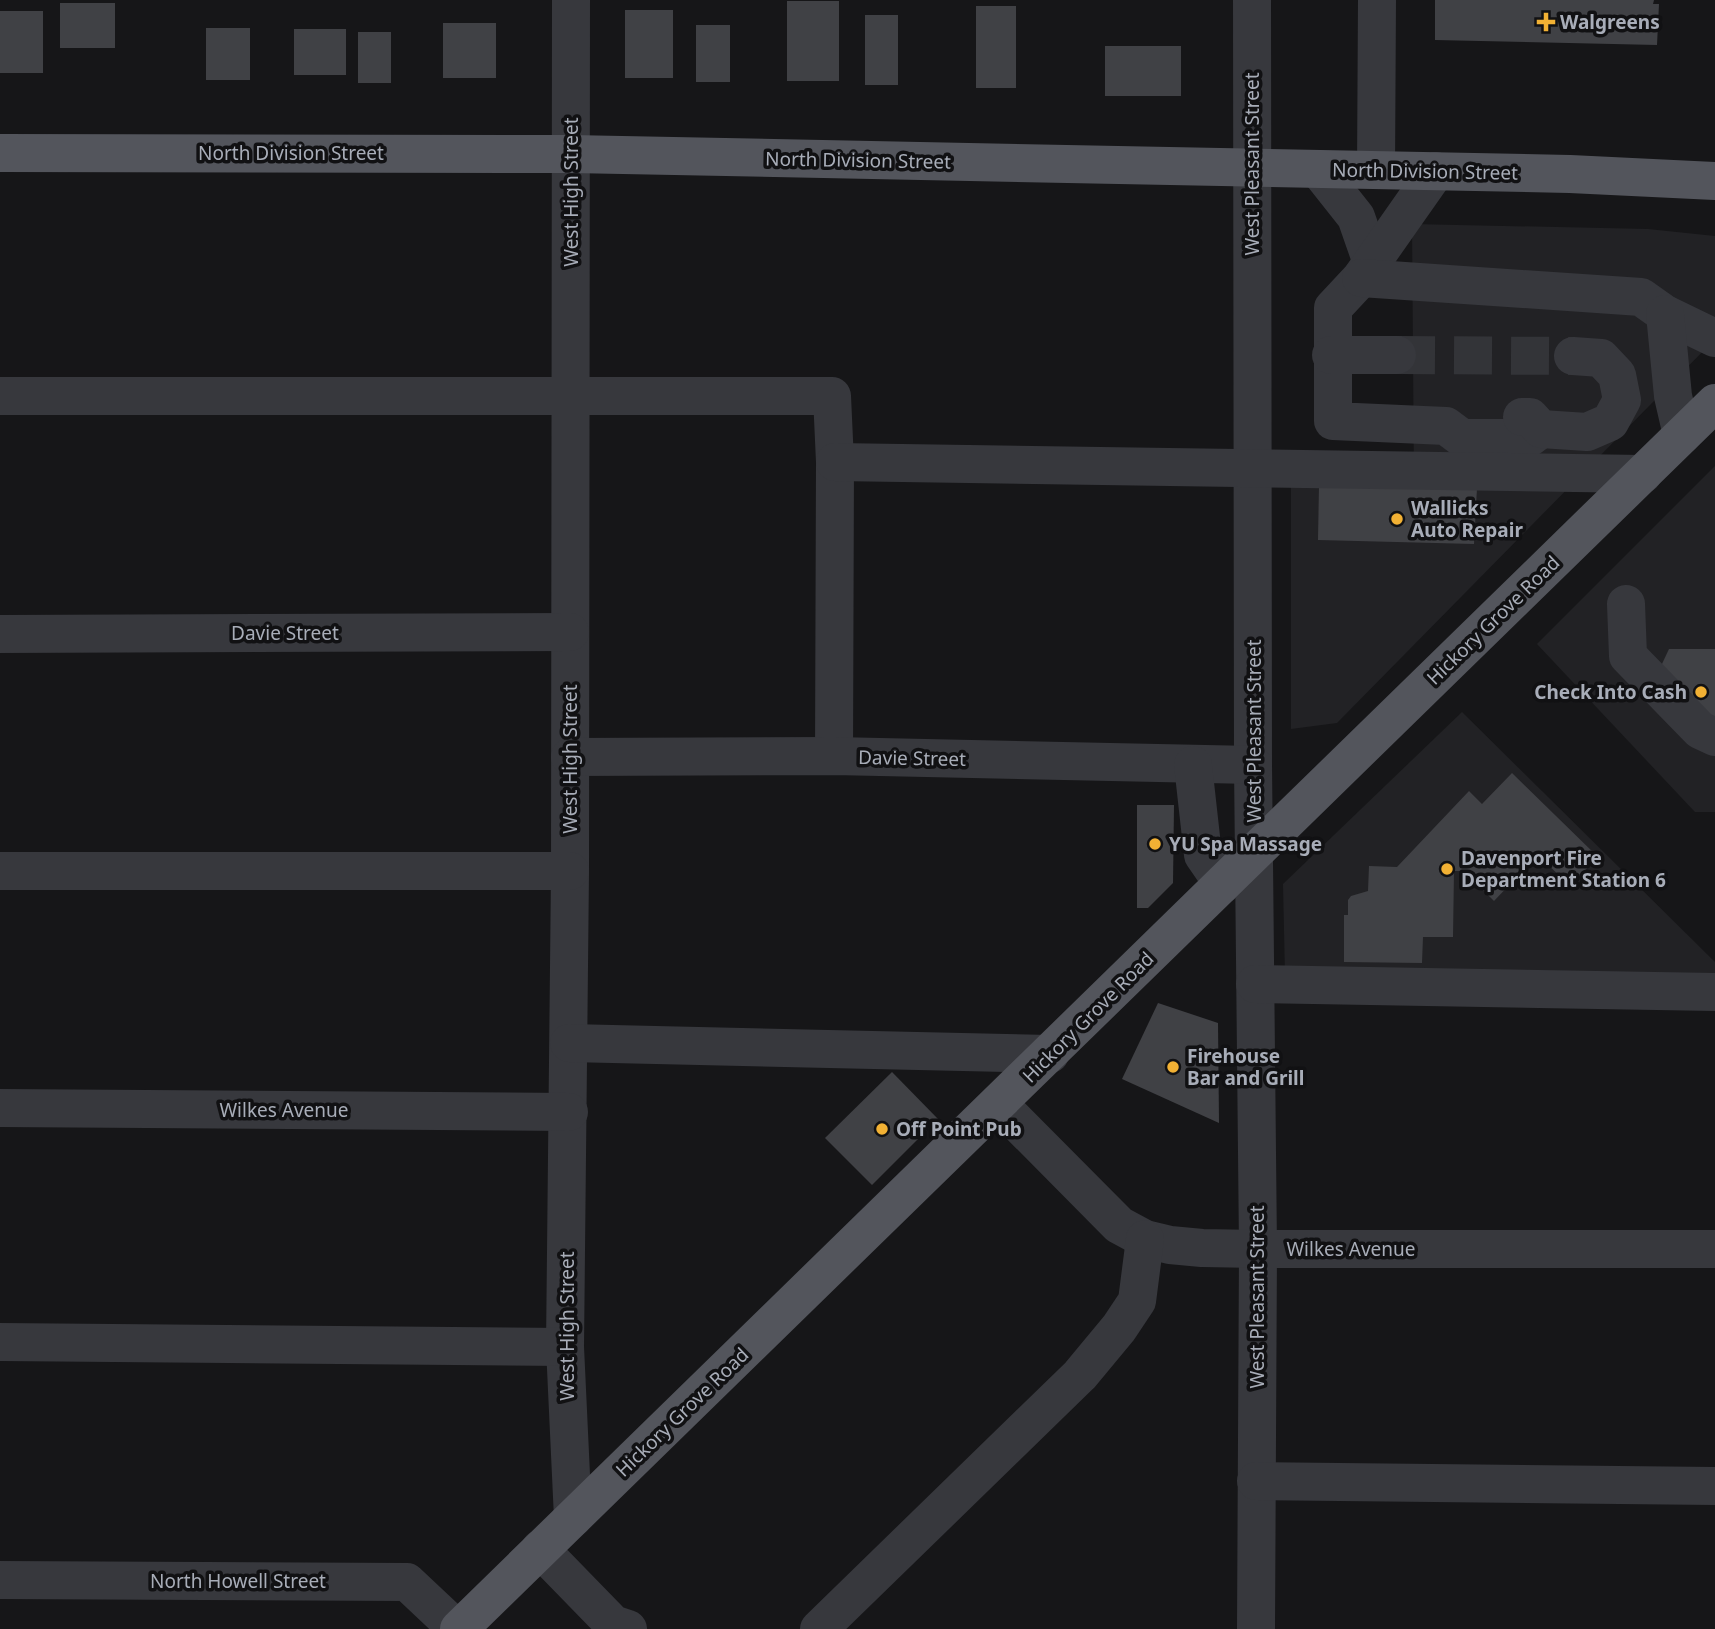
<svg xmlns="http://www.w3.org/2000/svg" width="1715" height="1629" viewBox="0 0 1715 1629" font-family="'Noto Sans',sans-serif">
  <style>
    .built { fill: #222225 }
    .building { fill: #404145 }
    .lines { fill: none; stroke-linecap: round; stroke-linejoin: round }
    .minor-tunnel { stroke: #333438; stroke-width: 38; stroke-dasharray: 38 19; stroke-linecap: butt }
    .minor { stroke: #37383d; stroke-width: 38 }
    .major { stroke: #53555c; stroke-width: 38 }
    .poi-dot { fill: #f2b134; stroke: #111113; stroke-width: 2.5 }
    .labels { text-anchor: middle; stroke-width: 7; stroke-linejoin: round; paint-order: stroke }
    .poi-label { font-size: 19px; font-weight: bold; fill: #a8adb8; stroke: #111113; text-anchor: start }
    .street-label { font-size: 19px; fill: #a8adb8; stroke: #111113 }
  </style>
  <rect width="100%" height="100%" fill="#161618"/>
  <g class="built">
    <polygon points="1412,224 1648,229 1715,236 1715,339 1337,723 1291,729 1291,484 1414,486"/>
    <polygon points="1715,466 1715,812 1695,812 1537,644"/>
    <polygon points="1462,712 1715,962 1715,983 1285,976 1283,884"/>
  </g>
  <g class="building">
    <polygon points="1435,0 1654,0 1653,4 1659,4 1657,45 1435,40"/>
    <rect x="787" y="1" width="52" height="80"/>
    <rect x="60" y="3" width="55" height="45"/>
    <rect x="976" y="6" width="40" height="82"/>
    <rect x="625" y="10" width="48" height="68"/>
    <rect x="0" y="11" width="43" height="62"/>
    <rect x="865" y="15" width="33" height="70"/>
    <rect x="443" y="23" width="53" height="55"/>
    <rect x="696" y="25" width="34" height="57"/>
    <rect x="206" y="28" width="44" height="52"/>
    <rect x="294" y="29" width="52" height="46"/>
    <rect x="358" y="32" width="33" height="51"/>
    <rect x="1105" y="46" width="76" height="50"/>
    <polygon points="1319,485 1477,488 1474,544 1318,540"/>
    <polygon points="1669,649 1715,649 1715,719 1661,666"/>
    <polygon points="1512,773 1598,857 1570,886 1538,855 1494,901 1464,871 1454,871 1453,937 1423,937 1422,963 1344,962 1344,915 1348,915 1348,900 1351,896 1368,891 1369,866 1397,867 1469,791 1482,804"/>
    <polygon points="1137,805 1174,805 1173,883 1148,908 1137,908"/>
    <polygon points="1158,1003 1218,1023 1219,1123 1122,1079"/>
    <polygon points="892,1072 938,1119 872,1185 825,1138"/>
  </g>
  <g class="lines">
    <polyline class="minor-tunnel" points="1397,355 1573,356"/>
    <g class="minor">
      <polyline points="571,0 570,871 565,1347 573,1518"/>
      <polyline points="1252,0 1253,765 1258,1249 1256,1629"/>
      <polyline points="1318,169 1356,217 1371,260"/>
      <polyline points="1376,170 1377,0"/>
      <polyline points="1436,171 1361,278 1333,308 1333,421 1446,426 1462,438 1529,438 1541,429"/>
      <polyline points="1361,278 1641,297 1665,314 1715,338"/>
      <polyline points="1665,314 1673,396 1682,435"/>
      <polyline points="1331,355 1397,355"/>
      <polyline points="0,396 832,396 835,462 834,756"/>
      <polyline points="1522,417 1530,417 1541,429 1587,432 1610,422 1622,400 1617,375 1601,358 1573,356"/>
      <polyline points="835,462 1643,474"/>
      <polyline points="1626,604 1628,656 1700,730 1715,737"/>
      <polyline points="0,634 570,632"/>
      <polyline points="570,757 834,756 1253,765"/>
      <polyline points="1193,765 1203,855 1223,884"/>
      <polyline points="0,871 570,871"/>
      <polyline points="1255,984 1715,992"/>
      <polyline points="569,1043 1050,1054"/>
      <polyline points="999,1104 1119,1225 1145,1239 1170,1245 1202,1248 1258,1249 1715,1249"/>
      <polyline points="0,1108 569,1112"/>
      <polyline points="0,1342 565,1347"/>
      <polyline points="1256,1481 1715,1486"/>
      <polyline points="540,1549 613,1624 628,1629"/>
      <polyline points="0,1580 407,1582 457,1629"/>
      <polyline points="819,1629 1080,1375 1119,1328 1137,1301 1145,1239"/>
    </g>
    <g class="major">
      <polyline points="0,153 571,154 1570,174 1715,181"/>
      <polyline points="459,1629 1715,403"/>
    </g>
  </g>
  <g class="poi-dot">
    <path d="M1542.5 11.5h7v7h7v7h-7v7h-7v-7h-7v-7h7z"/>
    <circle cx="1397" cy="519" r="7"/>
    <circle cx="1701" cy="692" r="7"/>
    <circle cx="1155" cy="844" r="7"/>
    <circle cx="1447" cy="869" r="7"/>
    <circle cx="1173" cy="1067" r="7"/>
    <circle cx="882" cy="1129" r="7"/>
  </g>
  <g class="labels">
    <g class="poi-label">
      <text x="1560" y="29">Walgreens</text>
      <text x="1411" y="515">Wallicks<tspan x="1411" dy="22">Auto Repair</tspan></text>
      <text x="1687" y="699" text-anchor="end">Check Into Cash</text>
      <text x="1169" y="851">YU Spa Massage</text>
      <text x="1461" y="865">Davenport Fire<tspan x="1461" dy="22">Department Station 6</tspan></text>
      <text x="1187" y="1063">Firehouse<tspan x="1187" dy="22">Bar and Grill</tspan></text>
      <text x="896" y="1136">Off Point Pub</text>
    </g>
    <g class="street-label">
      <text x="291" y="160">North Division Street</text>
      <text transform="translate(858 160) rotate(1)" y="7">North Division Street</text>
      <text transform="translate(1252 164) rotate(-90)" y="7">West Pleasant Street</text>
      <text transform="translate(1425 171) rotate(1)" y="7">North Division Street</text>
      <text transform="translate(571 192) rotate(-90)" y="7">West High Street</text>
      <text transform="translate(1493 620) rotate(-44)" y="7">Hickory Grove Road</text>
      <text x="285" y="640">Davie Street</text>
      <text transform="translate(1254 731) rotate(-90)" y="7">West Pleasant Street</text>
      <text transform="translate(912 758) rotate(1)" y="7">Davie Street</text>
      <text transform="translate(570 759) rotate(-90)" y="7">West High Street</text>
      <text transform="translate(1088 1017) rotate(-45)" y="7">Hickory Grove Road</text>
      <text x="284" y="1117">Wilkes Avenue</text>
      <text x="1351" y="1256">Wilkes Avenue</text>
      <text transform="translate(1257 1297) rotate(-90)" y="7">West Pleasant Street</text>
      <text transform="translate(567 1326) rotate(-90)" y="7">West High Street</text>
      <text transform="translate(682 1412) rotate(-44)" y="7">Hickory Grove Road</text>
      <text x="238" y="1588">North Howell Street</text>
    </g>
  </g>
</svg>
